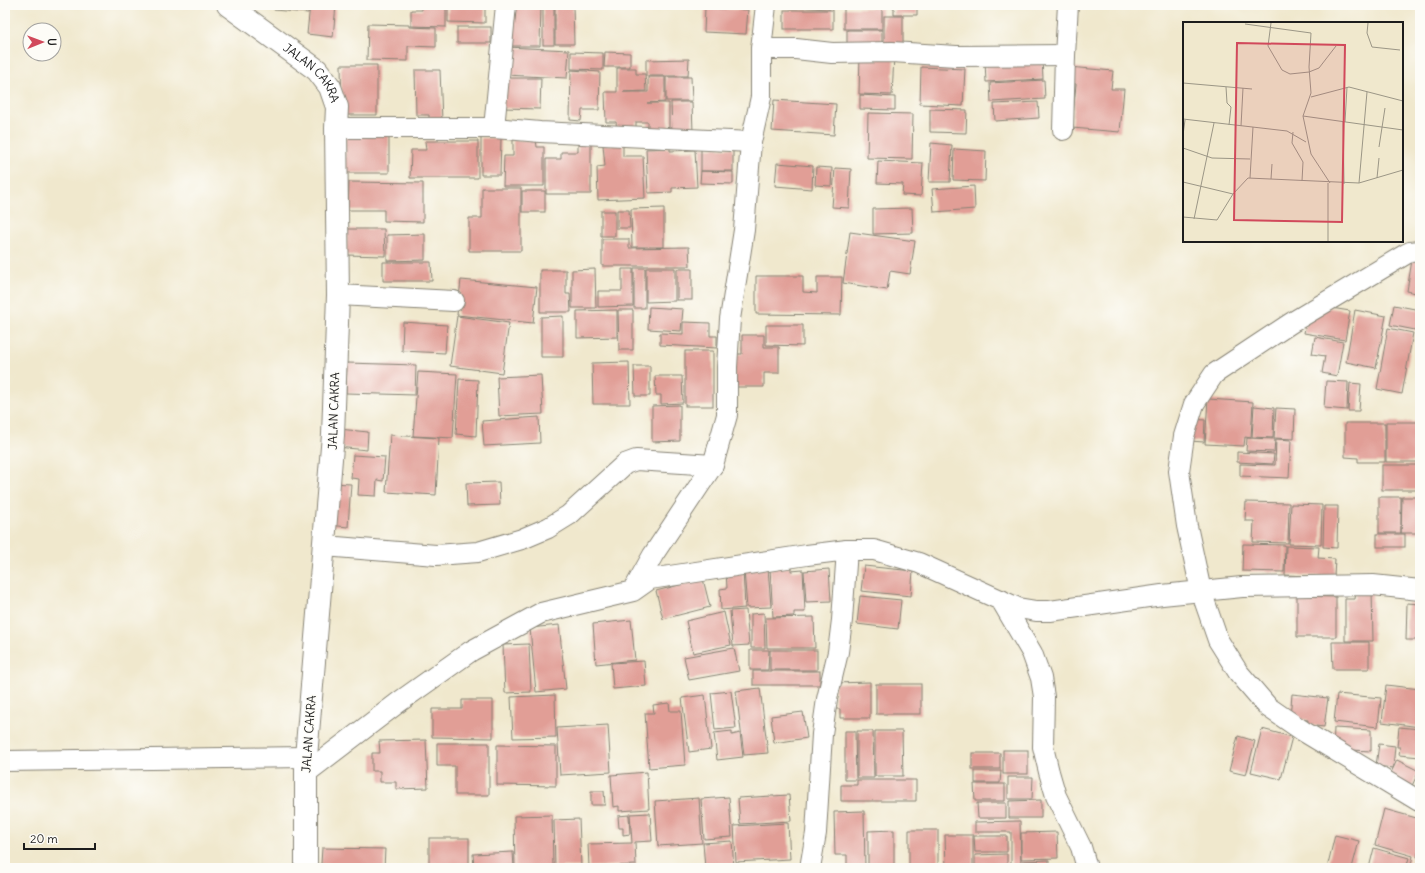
<svg xmlns="http://www.w3.org/2000/svg" width="1425" height="873" viewBox="0 0 1425 873" font-family="Delius,sans-serif">
  <style>
    .building { fill: #e19e96 }
    .lines { fill: none; stroke-linecap: round; stroke-linejoin: round }
    .street-casing { stroke: #868274; stroke-width: 22 }
    .secondary-casing { stroke: #868274; stroke-width: 24 }
    .street { stroke: #fff; stroke-width: 20 }
    .secondary { stroke: #fff; stroke-width: 22 }
    .labels { text-anchor: middle; stroke-width: 3; stroke-linejoin: round; paint-order: stroke }
    .street-label { font-size: 12px; fill: #1c1c1c; stroke: #fdfcf7 }
    .inset-road { fill: none; stroke: #9b9686; stroke-width: 1 }
    .view { fill: #d1495b; fill-opacity: 0.15; stroke: #d1495b; stroke-width: 2 }
    .inset-edge { fill: none; stroke: #1c1c1c; stroke-width: 2 }
  </style>
  <rect width="100%" height="100%" fill="#fdfcf7"/>
  <filter id="ink" filterUnits="userSpaceOnUse"><feTurbulence type="fractalNoise" baseFrequency=".025" numOctaves="2"/><feDisplacementMap in="SourceGraphic" scale="8" xChannelSelector="R" yChannelSelector="G"/><feConvolveMatrix kernelMatrix="1 2 1 2 8 2 1 2 1" color-interpolation-filters="sRGB"/></filter>
  <filter id="wash" filterUnits="userSpaceOnUse"><feTurbulence type="fractalNoise" baseFrequency=".012" numOctaves="4" result="noise"/><feDisplacementMap in="SourceGraphic" scale="16" xChannelSelector="R" yChannelSelector="G"/><feGaussianBlur stdDeviation="0.9" result="paint"/><feColorMatrix in="noise" values="0 0 0 0 0 0 0 0 0 0 0 0 0 0 0 0 0 1.4 0 .05"/><feComposite in="paint" operator="in"/></filter>
  <g filter="url(#wash)">
    <rect width="100%" height="100%" fill="#f0e8cd"/>
    <g id="blocks">
      <g class="building">
        <polygon points="274,5 309,5 308,13 274,10"/>
        <polygon points="310,5 336,5 333,37 307,34"/>
        <polygon points="422,5 446,5 446,27 411,26 411,10 422,10"/>
        <polygon points="448,5 485,5 485,23 448,22"/>
        <polygon points="507,5 541,5 540,46 506,46"/>
        <rect x="543" y="5" width="11" height="40"/>
        <polygon points="555,5 573,5 574,44 555,44"/>
        <polygon points="697,5 729,5 729,8 697,6"/>
        <polygon points="790,5 830,5 830,9 790,7"/>
        <polygon points="876,5 917,5 917,15 894,15 894,7 876,7"/>
        <polygon points="705,8 748,10 746,34 704,32"/>
        <rect x="844" y="8" width="38" height="21"/>
        <rect x="784" y="10" width="49" height="19"/>
        <rect x="884" y="16" width="19" height="31"/>
        <polygon points="368,24 409,25 409,27 436,28 436,47 408,46 408,61 367,60"/>
        <rect x="457" y="27" width="34" height="16"/>
        <rect x="847" y="30" width="35" height="20"/>
        <polygon points="506,47 569,50 567,78 505,75"/>
        <polygon points="571,52 603,53 603,70 571,69"/>
        <polygon points="605,52 630,53 630,67 604,67"/>
        <polygon points="860,55 894,56 892,95 859,94"/>
        <polygon points="1042,58 1043,79 986,82 985,61"/>
        <polygon points="689,59 688,76 646,76 646,60"/>
        <polygon points="341,65 377,65 377,115 342,115"/>
        <polygon points="921,67 965,69 963,106 920,104"/>
        <polygon points="1069,67 1113,71 1111,89 1124,89 1120,132 1072,128 1076,84 1068,83"/>
        <polygon points="617,68 636,68 636,74 645,74 646,91 623,92 648,92 648,77 665,77 665,102 647,103 669,103 669,135 648,135 648,122 636,122 636,130 617,130 616,122 606,122 605,92 617,92"/>
        <polygon points="415,70 440,70 442,121 429,122 429,115 416,115"/>
        <polygon points="571,70 600,72 599,110 582,110 581,121 570,120"/>
        <polygon points="666,77 691,77 692,101 666,101"/>
        <polygon points="504,78 541,78 540,109 503,108"/>
        <polygon points="1044,80 1045,99 991,102 990,83"/>
        <polygon points="860,95 895,97 895,110 860,109"/>
        <polygon points="774,100 836,104 834,135 772,131"/>
        <polygon points="671,102 692,102 693,133 672,133"/>
        <polygon points="1038,102 1039,118 995,121 994,104"/>
        <polygon points="930,109 967,110 966,133 930,132"/>
        <polygon points="868,113 913,114 912,159 867,158"/>
        <polygon points="389,131 389,173 345,173 345,132"/>
        <polygon points="481,138 501,138 500,175 481,175"/>
        <polygon points="513,140 536,140 537,147 544,147 544,186 503,186 504,156 513,156"/>
        <polygon points="425,141 478,141 478,178 410,178 411,150 426,150"/>
        <polygon points="578,143 591,143 591,194 546,194 546,159 561,159 561,152 578,152"/>
        <polygon points="931,143 952,145 950,182 929,182"/>
        <polygon points="623,144 623,156 643,156 645,198 598,200 597,167 605,166 603,145"/>
        <polygon points="670,148 670,151 695,150 697,187 672,188 672,192 648,193 646,149"/>
        <rect x="701" y="148" width="32" height="23"/>
        <polygon points="954,149 986,151 985,181 953,180"/>
        <polygon points="878,161 923,163 921,196 902,195 903,184 877,183"/>
        <polygon points="777,163 813,166 812,189 775,186"/>
        <polygon points="816,167 832,168 831,186 815,185"/>
        <polygon points="835,168 851,169 849,208 832,207"/>
        <polygon points="701,171 733,172 733,184 700,183"/>
        <polygon points="349,182 423,183 423,222 384,221 384,210 348,210"/>
        <polygon points="974,186 975,209 934,212 932,189"/>
        <polygon points="482,188 521,188 521,251 469,251 469,218 482,218"/>
        <rect x="522" y="191" width="23" height="21"/>
        <polygon points="664,208 664,247 632,247 631,209"/>
        <polygon points="912,208 913,233 873,234 873,209"/>
        <polygon points="617,210 629,210 630,228 617,228"/>
        <rect x="601" y="211" width="14" height="25"/>
        <polygon points="347,229 384,229 385,256 346,255"/>
        <polygon points="850,232 915,241 910,274 890,271 887,290 843,283"/>
        <polygon points="425,234 425,260 387,261 387,235"/>
        <polygon points="602,239 629,239 629,248 689,247 690,266 602,266"/>
        <polygon points="1412,260 1420,262 1420,294 1407,291"/>
        <polygon points="383,262 431,262 432,281 383,281"/>
        <rect x="634" y="268" width="11" height="40"/>
        <polygon points="646,268 675,268 675,301 646,302"/>
        <polygon points="595,269 596,308 572,308 572,270"/>
        <polygon points="622,269 633,269 633,306 598,307 598,291 622,291"/>
        <rect x="677" y="269" width="15" height="31"/>
        <polygon points="540,270 566,270 566,294 570,294 571,312 540,312"/>
        <polygon points="756,276 803,276 803,292 817,293 817,277 842,277 841,315 756,314"/>
        <polygon points="461,280 537,287 533,323 457,315"/>
        <polygon points="1394,305 1420,310 1420,331 1390,325"/>
        <polygon points="649,307 683,309 681,331 648,329"/>
        <polygon points="1325,307 1350,311 1345,340 1304,333 1306,323"/>
        <polygon points="617,310 617,337 577,338 577,311"/>
        <polygon points="618,310 633,310 633,350 619,350"/>
        <polygon points="1355,310 1386,316 1376,368 1346,362"/>
        <polygon points="457,316 509,323 502,373 450,366"/>
        <polygon points="563,316 563,357 541,357 541,317"/>
        <polygon points="403,322 447,325 445,353 402,351"/>
        <polygon points="683,322 710,323 710,336 717,336 717,348 660,345 660,333 683,334"/>
        <polygon points="766,325 803,325 803,346 766,345"/>
        <polygon points="1388,328 1413,333 1402,394 1377,389"/>
        <polygon points="742,335 764,335 764,347 779,347 779,373 764,373 764,387 734,387 734,354 742,354"/>
        <polygon points="1315,337 1343,342 1337,376 1322,373 1325,356 1312,354"/>
        <rect x="685" y="351" width="28" height="55"/>
        <polygon points="629,362 630,404 593,404 592,363"/>
        <polygon points="347,363 416,365 415,395 346,393"/>
        <polygon points="634,366 650,366 650,396 635,396"/>
        <polygon points="418,372 457,374 453,438 413,436"/>
        <polygon points="541,375 543,414 499,416 497,377"/>
        <polygon points="655,376 682,376 683,403 661,404 661,395 656,395"/>
        <polygon points="459,379 478,380 476,436 456,434"/>
        <polygon points="1326,381 1348,382 1347,410 1324,408"/>
        <polygon points="1350,383 1361,384 1359,411 1348,411"/>
        <polygon points="1208,399 1253,402 1251,438 1245,437 1244,446 1205,444"/>
        <polygon points="680,405 680,441 652,442 652,406"/>
        <polygon points="1254,406 1274,408 1273,438 1252,437"/>
        <polygon points="1276,408 1295,409 1294,439 1274,438"/>
        <polygon points="539,417 540,443 484,446 482,421"/>
        <polygon points="1192,419 1205,420 1204,442 1190,441"/>
        <rect x="1386" y="422" width="34" height="40"/>
        <polygon points="1345,423 1385,423 1385,462 1358,462 1358,458 1345,457"/>
        <polygon points="339,429 368,432 367,450 337,447"/>
        <polygon points="390,435 439,438 436,495 386,492"/>
        <polygon points="1247,438 1275,439 1274,452 1246,451"/>
        <polygon points="1276,439 1291,440 1289,478 1240,476 1240,464 1275,465"/>
        <polygon points="1237,452 1274,454 1273,464 1237,462"/>
        <polygon points="353,455 385,457 383,481 377,480 376,496 358,495 359,479 351,478"/>
        <rect x="1382" y="465" width="37" height="25"/>
        <polygon points="499,482 500,505 467,506 466,483"/>
        <polygon points="331,483 351,484 348,527 329,525"/>
        <rect x="1379" y="497" width="22" height="36"/>
        <polygon points="1402,497 1420,497 1420,533 1401,533"/>
        <polygon points="1246,502 1289,503 1288,543 1253,542 1254,521 1245,521"/>
        <polygon points="1291,504 1322,505 1321,545 1289,544"/>
        <polygon points="1324,506 1338,506 1337,548 1323,547"/>
        <rect x="1377" y="534" width="28" height="13"/>
        <polygon points="1243,544 1285,545 1284,572 1242,571"/>
        <polygon points="1286,546 1319,547 1318,558 1335,559 1334,577 1285,575"/>
        <polygon points="864,566 913,571 911,596 861,591"/>
        <polygon points="791,567 791,571 803,570 805,612 794,612 794,616 773,617 770,568"/>
        <polygon points="768,568 771,607 747,608 744,570"/>
        <polygon points="829,569 831,601 806,602 804,571"/>
        <polygon points="743,570 745,608 721,610 720,589 727,588 726,571"/>
        <polygon points="703,579 710,607 663,619 656,591"/>
        <polygon points="1356,590 1372,590 1373,641 1345,641 1345,599 1355,599"/>
        <polygon points="860,596 901,600 898,629 857,624"/>
        <polygon points="1297,596 1336,597 1336,637 1297,637"/>
        <polygon points="1407,603 1420,604 1420,640 1406,640"/>
        <polygon points="746,610 749,645 733,646 730,611"/>
        <polygon points="724,612 731,645 693,653 686,621"/>
        <polygon points="764,613 765,648 751,648 751,614"/>
        <polygon points="814,617 815,648 767,648 766,618"/>
        <polygon points="631,620 635,660 596,664 593,624"/>
        <polygon points="559,625 566,689 536,692 530,628"/>
        <polygon points="1332,642 1369,642 1369,669 1333,669"/>
        <polygon points="529,644 531,692 505,693 503,645"/>
        <polygon points="734,648 739,671 689,680 684,657"/>
        <polygon points="750,650 769,650 768,670 750,670"/>
        <rect x="770" y="650" width="47" height="20"/>
        <polygon points="644,661 646,686 613,689 611,663"/>
        <rect x="753" y="671" width="67" height="14"/>
        <polygon points="870,682 870,718 840,718 840,709 835,709 835,683"/>
        <rect x="876" y="684" width="45" height="30"/>
        <polygon points="1386,685 1420,689 1420,727 1382,722"/>
        <polygon points="760,688 768,753 744,755 736,691"/>
        <polygon points="731,691 736,728 715,730 711,693"/>
        <polygon points="1292,694 1328,698 1324,727 1307,725 1308,720 1290,718"/>
        <polygon points="1337,694 1381,698 1378,727 1334,722"/>
        <polygon points="555,695 556,737 513,738 511,697"/>
        <polygon points="705,695 711,749 689,752 682,698"/>
        <polygon points="462,700 493,700 493,738 432,737 432,709 462,709"/>
        <polygon points="669,703 670,711 681,711 685,765 649,768 645,713 654,713 653,705"/>
        <polygon points="803,712 807,738 774,743 771,716"/>
        <polygon points="608,725 611,772 560,775 557,728"/>
        <polygon points="1399,727 1420,729 1420,757 1399,755 1400,747 1397,747"/>
        <polygon points="1334,728 1371,730 1371,751 1333,749"/>
        <polygon points="1262,729 1292,737 1281,779 1251,772"/>
        <polygon points="732,731 732,735 740,733 743,757 717,760 714,733"/>
        <polygon points="845,731 855,731 856,780 845,780"/>
        <polygon points="857,731 873,731 874,778 857,778"/>
        <polygon points="875,731 902,731 903,776 875,776"/>
        <polygon points="1238,736 1255,741 1246,775 1229,771"/>
        <polygon points="426,740 428,788 396,789 396,782 380,782 380,771 372,771 372,753 380,753 379,741"/>
        <polygon points="437,743 489,743 489,795 455,795 455,766 437,766"/>
        <polygon points="1379,744 1395,746 1393,768 1376,766"/>
        <polygon points="497,745 556,746 556,786 497,785"/>
        <rect x="1003" y="750" width="25" height="24"/>
        <rect x="972" y="753" width="28" height="16"/>
        <polygon points="1397,760 1419,771 1410,790 1388,779"/>
        <polygon points="975,771 1001,771 1000,783 975,783"/>
        <polygon points="647,772 649,809 619,811 619,806 613,807 611,775"/>
        <polygon points="1008,777 1033,777 1032,799 1008,799"/>
        <polygon points="857,780 916,780 916,801 841,801 841,785 857,785"/>
        <polygon points="974,784 1005,784 1005,801 975,801"/>
        <polygon points="591,791 604,791 605,805 591,805"/>
        <polygon points="789,795 791,821 740,824 738,798"/>
        <polygon points="729,797 732,837 704,839 701,799"/>
        <polygon points="699,798 702,843 658,846 655,801"/>
        <polygon points="1041,800 1041,818 1009,818 1009,801"/>
        <polygon points="977,803 1006,803 1006,818 978,818"/>
        <polygon points="1384,809 1420,819 1420,846 1417,857 1420,858 1420,868 1410,868 1413,856 1375,845"/>
        <polygon points="864,811 865,868 847,868 847,855 835,855 834,812"/>
        <polygon points="650,813 652,841 635,842 636,865 589,867 588,844 632,843 630,814"/>
        <polygon points="552,815 553,868 515,868 514,816"/>
        <polygon points="629,815 630,834 623,835 623,828 619,828 618,816"/>
        <polygon points="579,819 581,867 555,867 554,820"/>
        <polygon points="1020,821 1021,868 1011,868 1011,832 975,832 975,822"/>
        <polygon points="788,823 790,859 736,862 734,826"/>
        <polygon points="894,830 894,868 868,868 868,831"/>
        <polygon points="909,830 938,830 938,867 909,868"/>
        <polygon points="1057,832 1058,858 1021,859 1021,833"/>
        <polygon points="945,835 973,835 973,868 946,868"/>
        <polygon points="1335,835 1359,841 1352,868 1327,868"/>
        <polygon points="974,836 1007,836 1007,852 975,852"/>
        <rect x="429" y="838" width="40" height="30"/>
        <polygon points="732,841 734,868 705,868 703,843"/>
        <polygon points="322,848 385,849 384,868 331,868 331,865 321,864"/>
        <polygon points="1374,848 1409,858 1406,868 1369,868"/>
        <polygon points="513,852 514,868 474,868 473,854"/>
        <polygon points="1007,854 1007,868 975,868 975,855"/>
        <polygon points="1049,860 1049,868 1022,868 1022,861"/>
      </g>
    </g>
  </g>
  <g filter="url(#ink)">
    <use href="#blocks" fill-opacity="0" stroke="#868274" stroke-width="1"/>
    <g class="lines">
      <defs>
        <g id="street">
          <polyline points="761,49 796,49 832,53 892,52 956,56 1065,55"/>
          <polyline points="336,128 494,128 540,132 751,142"/>
          <polyline points="494,128 506,5"/>
          <polyline points="1063,130 1065,55 1068,5"/>
          <polyline points="338,295 454,301"/>
          <polyline points="324,546 436,555 478,552 522,539 548,528 569,515 625,464 636,460 713,465"/>
          <polyline points="847,550 874,550 919,563 1018,608 1036,611 1050,611 1162,595 1242,587 1373,585 1420,590"/>
          <polyline points="634,589 653,555 713,465 727,415 727,367 730,319 744,230 751,142 761,97 761,49 766,5"/>
          <polyline points="1001,600 1032,653 1041,678 1044,697 1043,747 1049,772 1056,796 1081,847 1087,868"/>
          <polyline points="5,761 306,757"/>
          <polyline points="306,773 399,702 471,651 541,613 633,591 650,579 807,555 847,550 842,620 838,652 827,699 822,734 816,833 810,868"/>
          <polyline points="1419,801 1303,731 1268,707 1238,672 1218,640 1201,591 1187,526 1179,471 1184,436 1194,404 1214,374 1291,323 1406,254 1410,252 1420,251"/>
        </g>
        <g id="secondary">
          <path id="s1" d="M228 5 317 70 330 87 337 107 336 128 338 295 333 435 306 757V868"/>
        </g>
      </defs>
      <use href="#street" class="street-casing"/>
      <use href="#secondary" class="secondary-casing"/>
      <use href="#street" class="street"/>
      <use href="#secondary" class="secondary"/>
    </g>
  </g>
  <g class="labels">
    <g class="street-label">
      <text dy="4" stroke="none"><textPath href="#s1" startOffset="109">JALAN CAKRA</textPath></text>
      <text transform="translate(334 411) rotate(-88)" y="4">JALAN CAKRA</text>
      <text transform="translate(309 734) rotate(-86)" y="4">JALAN CAKRA</text>
    </g>
  </g>
  <g transform="translate(1183 22)">
    <rect width="220" height="220" fill="#f0e8cd"/>
    <path class="inset-road" d="M88 1 85 24 99 48 107 52 126 50 136 46 153 24M185 1 184 11 189 25 217 28M62 2 128 11 126 45 128 71 120 94M0 61 69 67M43 65 44 81 48 85 46 103M128 75 166 65 220 79M0 97 104 109 123 120M160 99 161 162M162 100 164 65M58 104 60 66M110 110 109 121 120 140 119 159M0 113 2 98M196 125 202 86M0 126 29 136 67 137M67 156 70 105M194 156 196 136M88 157 89 142M0 160 50 172M147 161 128 132 120 94 220 108M176 161 184 70M0 195 34 198 50 172 65 156 176 161 220 148M11 197 31 101M145 219V161"/>
    <path class="view" d="M54 21 162 23 159 200 51 198Z"/>
    <rect width="220" height="220" class="inset-edge"/>
  </g>
  <rect width="1425" height="873" fill="none" stroke="#fdfcf7" stroke-width="20"/>
  <g transform="translate(42 42) rotate(89)"><circle r="19" fill="#fdfcf7" stroke="#a3a29f"/>
  <path d="M0-3L7 15L0 10L-7 15Z" fill="#d1495b"/>
  <text y="-6" font-size="11" font-weight="bold" text-anchor="middle" fill="#1c1c1c">U</text>
  </g>
  <path d="M24 843v6h71v-6" fill="none" stroke="#1c1c1c" stroke-width="2"/>
  <text x="30" y="843" font-size="12" fill="#1c1c1c" stroke="#fdfcf7" stroke-width="3" paint-order="stroke">20 m</text>
</svg>
